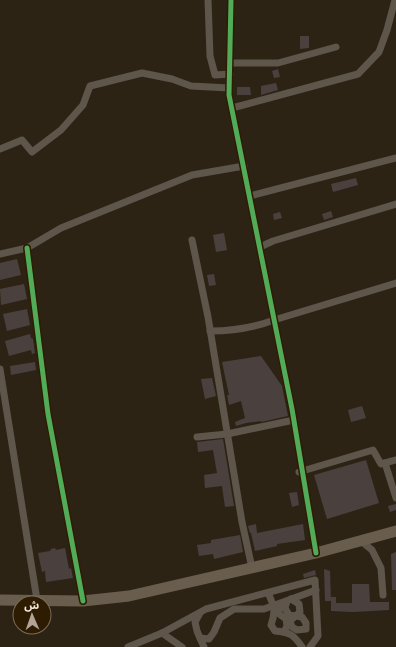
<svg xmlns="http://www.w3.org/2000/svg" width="396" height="647" viewBox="0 0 396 647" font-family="Raleway,'Noto Sans Arabic',sans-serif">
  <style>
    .building { fill: #4a413f }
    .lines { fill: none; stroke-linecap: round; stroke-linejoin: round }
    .minor { stroke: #5e564b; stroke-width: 7 }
    .primary { stroke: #695e4e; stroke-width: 11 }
    .cycleway-casing { stroke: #2d1b02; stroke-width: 8 }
    .cycleway { stroke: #51ab58; stroke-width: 5 }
  </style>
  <rect width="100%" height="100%" fill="#2d2315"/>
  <g class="building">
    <polygon points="300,36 309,36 309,48 300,49"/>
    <polygon points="278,69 280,77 274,78 272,71"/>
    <polygon points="276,83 278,90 261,95 261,86"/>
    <polygon points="237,87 250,87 251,95 237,95"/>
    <polygon points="356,178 358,185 333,192 331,184"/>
    <polygon points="331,211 333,217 324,220 322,214"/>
    <polygon points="280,212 282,218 274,220 273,214"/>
    <polygon points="224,233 227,250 216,252 213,235"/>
    <polygon points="17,259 21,275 0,280 0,263"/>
    <polygon points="214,274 216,285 209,286 207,275"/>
    <polygon points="24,284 27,299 1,305 0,289"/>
    <polygon points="27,309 30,325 7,331 3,314"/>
    <polygon points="30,334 31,338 33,339 35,353 32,354 31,350 9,356 5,341"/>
    <polygon points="261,356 282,386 288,416 261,422 261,421 246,423 236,426 235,422 245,418 241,401 229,405 227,395 229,395 222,362"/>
    <polygon points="35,362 36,370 11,375 10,366"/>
    <polygon points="212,378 216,396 205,399 201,379"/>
    <polygon points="362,406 366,418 351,422 348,410"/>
    <polygon points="223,439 234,506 225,507 222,486 205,488 204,475 217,473 213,450 198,452 197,442"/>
    <polygon points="366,460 379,503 327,519 314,475"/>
    <polygon points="297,492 299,505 292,507 289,493"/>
    <polygon points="396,504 396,510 390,512 388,506"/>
    <polygon points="256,524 257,533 303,524 305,540 277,544 277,546 255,551 251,533 250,533 248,526"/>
    <polygon points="240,535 243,552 214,559 213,554 199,556 197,545 211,543 211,540"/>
    <polygon points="55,548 56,550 65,548 69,569 71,568 73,578 46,582 45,571 42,572 38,553 50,551 51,549"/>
    <polygon points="396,552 396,590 392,590 391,554"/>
    <polygon points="324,569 330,571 331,601 325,601"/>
    <polygon points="315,570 316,575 304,578 303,574"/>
    <polygon points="352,584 369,584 370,602 389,602 389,610 353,612 331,611 331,597 336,597 336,603 352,603"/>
  </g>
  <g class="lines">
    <g class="minor">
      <polyline points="208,0 210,56 215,75 230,74"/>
      <polyline points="231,0 229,95 292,409 316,553"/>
      <polyline points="230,63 278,63 336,47"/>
      <polyline points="232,108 358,74 379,52 387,30 395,0"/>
      <polyline points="0,149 22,140 32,152 61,130 83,105 90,86 142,73 172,79 191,86 229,88"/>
      <polyline points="250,196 396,158"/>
      <polyline points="192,240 208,317 242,522 252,568"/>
      <polyline points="260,247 273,241 396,204"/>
      <polyline points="27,248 48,414 83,601"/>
      <polyline points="0,254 27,248 61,228 192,175 244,166"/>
      <path d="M210 331C233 331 253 328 274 320L396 283"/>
      <polyline points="0,369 37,600"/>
      <polyline points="197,437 227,434 294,420"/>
      <polyline points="385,463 396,498"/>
      <polyline points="299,472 373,450 381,464 396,460"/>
      <polyline points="361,541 372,550 381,568 383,595"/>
      <path d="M268 593C274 605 276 612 271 625L275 631C290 632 294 635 302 647"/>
      <polyline points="287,601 285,608 289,615 302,617 306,623 306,629 297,630 292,627 290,621 300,612 299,604 291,599"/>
      <polyline points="279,606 279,614 286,619 287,626 284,632"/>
      <polyline points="200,613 195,622 197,631 200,638 209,639 214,632 220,618 234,609 264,609 316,590"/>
      <polyline points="162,633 182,647"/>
      <polyline points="200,638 204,647"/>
      <polyline points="128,647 162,633 206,609 315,580 318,636 310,647"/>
    </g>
    <polyline class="primary" points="0,600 83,601 129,596 316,553 396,531"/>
    <defs>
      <g id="cycleway">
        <polyline points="231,0 229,95 292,409 316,553"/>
        <polyline points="27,248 48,414 83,601"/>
      </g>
    </defs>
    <use href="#cycleway" class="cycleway-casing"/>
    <use href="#cycleway" class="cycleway"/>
  </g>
  <g transform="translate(32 615) rotate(358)"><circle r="19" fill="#2d1b02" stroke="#7d6d58"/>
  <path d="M0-3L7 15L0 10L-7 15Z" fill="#afa495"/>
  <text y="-6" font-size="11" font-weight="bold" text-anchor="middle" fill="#f5e9da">ش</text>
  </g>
</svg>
